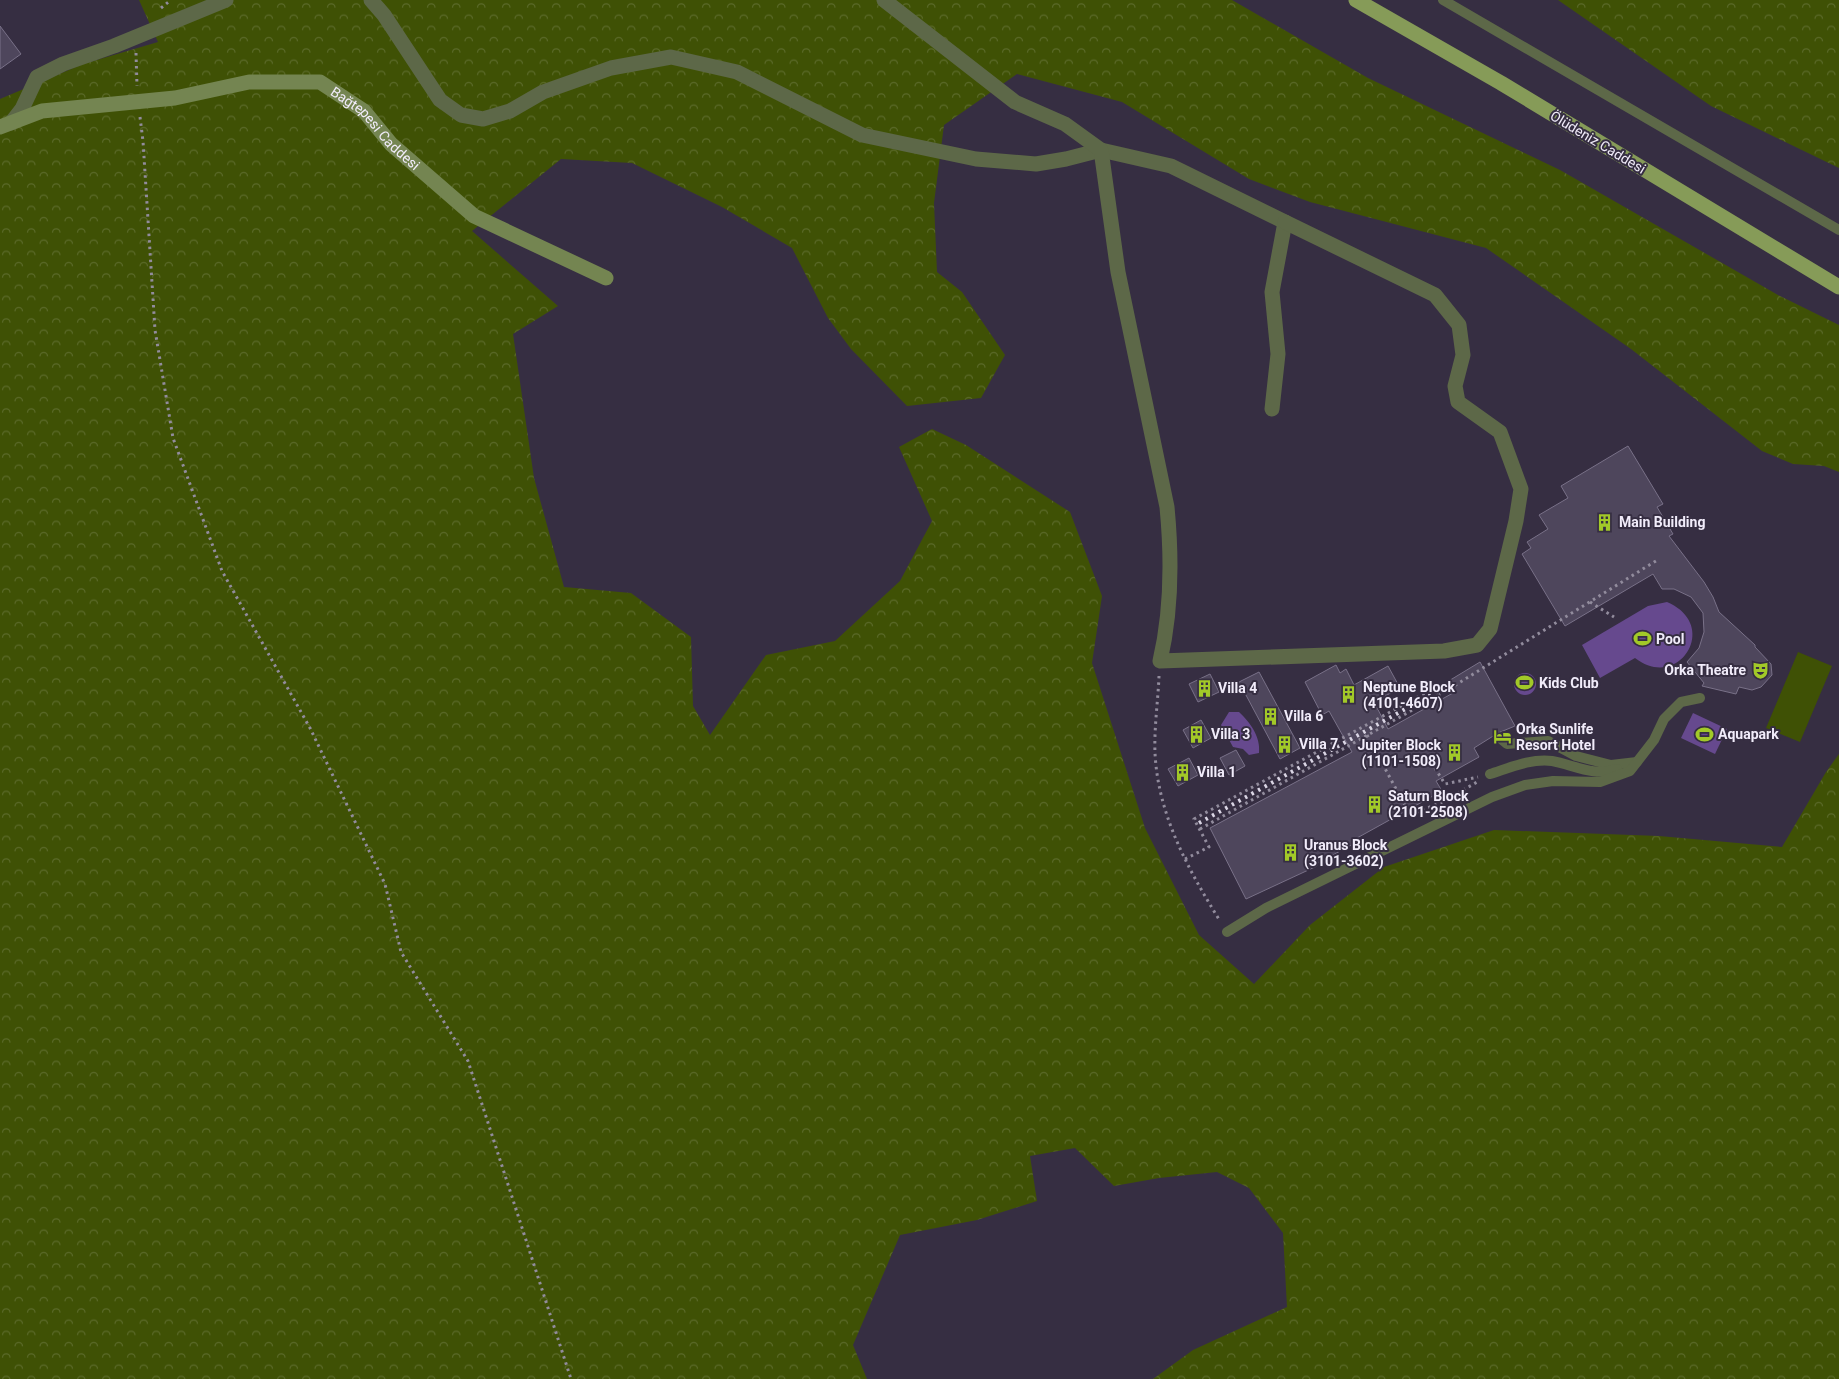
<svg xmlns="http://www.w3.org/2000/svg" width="1839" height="1379" viewBox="0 0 1839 1379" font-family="Roboto,sans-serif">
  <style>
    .green { fill: #3f5105 }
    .forest { fill: url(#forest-crowns) }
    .water { fill: #66498e }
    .building { fill: #4e465c; stroke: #797188 }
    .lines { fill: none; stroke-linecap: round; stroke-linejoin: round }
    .path { stroke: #928c9d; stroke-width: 3; stroke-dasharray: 2.5 4; stroke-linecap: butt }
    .lane { stroke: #5d6848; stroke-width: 10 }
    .street { stroke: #5d6848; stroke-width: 15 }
    .secondary { stroke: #748551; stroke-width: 15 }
    .primary { stroke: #869b58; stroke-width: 15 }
    .rail { stroke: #dad5e4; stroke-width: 4; stroke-dasharray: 2.5 5; stroke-linecap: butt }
    .labels { text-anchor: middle; stroke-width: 4; stroke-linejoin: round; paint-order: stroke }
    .street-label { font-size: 14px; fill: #f1ecfa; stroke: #362e42 }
    .poi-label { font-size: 14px; font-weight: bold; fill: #f1ecfa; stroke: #362e42; text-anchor: start }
  </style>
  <defs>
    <pattern id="forest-crowns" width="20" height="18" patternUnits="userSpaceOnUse" patternTransform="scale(1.25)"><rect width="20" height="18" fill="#3f5105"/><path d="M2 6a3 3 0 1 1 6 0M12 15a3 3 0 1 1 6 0" fill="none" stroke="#5b6a2a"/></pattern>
  </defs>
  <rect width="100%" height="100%" fill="#362e42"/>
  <polygon class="green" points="1798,652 1832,666 1800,742 1766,728"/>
  <g class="forest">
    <polygon points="139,0 1232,0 1368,78 1560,170 1778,295 1839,325 1839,472 1824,466 1793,464 1762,451 1631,349 1486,248 1310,202 1249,179 1122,102 1017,74 944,125 934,203 937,272 962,292 1005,355 981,398 907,406 851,349 828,318 792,248 722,207 632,163 561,159 472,231 558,306 513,334 534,478 564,587 631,593 691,637 693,706 710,735 766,655 835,641 900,581 932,521 899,447 932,429 966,445 1070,512 1102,596 1092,663 1145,828 1199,935 1254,984 1310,925 1384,867 1494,830 1659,836 1782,847 1826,772 1839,754 1839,1379 1153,1379 1193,1350 1287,1307 1283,1233 1249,1188 1217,1172 1159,1178 1114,1186 1075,1148 1030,1156 1037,1201 977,1220 900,1235 853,1345 867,1379 0,1379 0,99 83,64 158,42"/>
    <polygon points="1558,0 1839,0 1839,168 1711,106"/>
  </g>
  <g class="water">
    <path d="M1667 602C1721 625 1679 692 1635 658L1600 678 1582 645 1648 606Z"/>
    <circle cx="1525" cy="684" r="11"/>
    <path d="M1229 712H1239C1250 722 1261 737 1259 753L1249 755 1243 749 1233 747 1221 725Z"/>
    <polygon points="1693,713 1727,729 1715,754 1681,738"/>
  </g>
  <g class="building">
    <polygon points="0,26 21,54 0,69"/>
    <polygon points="1628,446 1663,504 1657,507 1673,534 1669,536 1704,582 1713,597 1719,612 1755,645 1755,647 1771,664 1772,675 1761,687 1752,690 1739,687 1736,694 1702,686 1704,683 1687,662 1699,648 1704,632 1703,613 1691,597 1674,589 1662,589 1653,574 1565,626 1522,554 1531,548 1527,542 1548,529 1539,515 1568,498 1561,486"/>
    <polygon points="1480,662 1515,726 1498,733 1474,748 1479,757 1436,781 1442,791 1357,838 1359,841 1316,864 1317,866 1246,899 1210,828 1352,752 1329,711 1322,715 1305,682 1336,665 1340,673 1346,669 1354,685 1388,666 1400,688 1374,702 1388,729 1453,693 1447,682"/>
    <polygon points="1259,672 1300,748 1280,759 1239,682"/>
    <polygon points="1210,674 1219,692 1198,702 1189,684"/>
    <polygon points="1201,720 1211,738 1193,748 1183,730"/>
    <polygon points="1236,750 1245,766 1229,775 1220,758"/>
    <polygon points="1189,758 1198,775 1178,786 1168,769"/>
  </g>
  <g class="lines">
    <g class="path">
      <polyline points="161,8 171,0"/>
      <polyline points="136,53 137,86"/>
      <polyline points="140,117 143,141 155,330 173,438 222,571 310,728 385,884 401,952 468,1061 571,1379"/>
      <polyline points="1590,602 1614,617"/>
      <path d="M1159 676C1158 701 1154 728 1155 753 1158 815 1188 869 1220 921"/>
      <polyline points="1367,735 1410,815 1440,803 1479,781"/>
      <polyline points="1428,757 1445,784 1478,777"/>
      <polyline points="1200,829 1441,694 1659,559"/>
      <polyline points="1185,859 1209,847 1194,819 1436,687 1441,694"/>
    </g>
    <g class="lane">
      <polyline points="1443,0 1839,230"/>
      <polyline points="1501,739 1507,744 1548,741 1576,756 1611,765 1637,762"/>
      <path d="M1490 774C1509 768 1532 758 1552 761 1574 765 1594 777 1617 769"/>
      <polyline points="1227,932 1266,908 1492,797 1525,785 1553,781 1600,782 1630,771 1654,740 1664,719 1681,702 1700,698"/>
    </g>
    <g class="street">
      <polyline points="371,0 384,15 440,100 461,115 483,119 510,111 543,92 611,68 671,57 737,72 862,135 976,159 1036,164 1066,159 1101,150 1171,166 1285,222 1272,292 1278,354 1272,409"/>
      <path d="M884 0 1015 102 1065 124 1101 150 1118 272 1167 507C1172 559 1172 610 1160 661L1444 651 1477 645 1490 629 1516 521 1521 489 1500 432 1458 402 1455 386 1463 355 1459 325 1435 295 1285 222"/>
      <polyline points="11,123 22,109 37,77 63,64 114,46 226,0"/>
    </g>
    <path class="secondary" id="s1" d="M0 127 42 111 175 98 249 82H320L364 111 391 144 474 216 606 278"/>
    <polyline class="primary" points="1356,0 1501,83 1839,287"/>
    <polyline class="rail" points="1199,823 1438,691"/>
  </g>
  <defs>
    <symbol id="building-bare" viewBox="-9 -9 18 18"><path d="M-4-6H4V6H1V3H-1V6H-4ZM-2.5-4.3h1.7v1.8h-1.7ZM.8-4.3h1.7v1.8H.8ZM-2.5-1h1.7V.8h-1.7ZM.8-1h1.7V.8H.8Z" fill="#a2c928" stroke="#362e42" stroke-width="2.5" paint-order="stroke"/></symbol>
    <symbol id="stadium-bare" viewBox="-9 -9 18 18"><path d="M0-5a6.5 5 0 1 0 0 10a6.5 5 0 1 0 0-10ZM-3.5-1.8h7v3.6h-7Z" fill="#a2c928" stroke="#362e42" stroke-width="2.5" paint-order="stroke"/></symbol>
    <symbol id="theatre-bare" viewBox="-9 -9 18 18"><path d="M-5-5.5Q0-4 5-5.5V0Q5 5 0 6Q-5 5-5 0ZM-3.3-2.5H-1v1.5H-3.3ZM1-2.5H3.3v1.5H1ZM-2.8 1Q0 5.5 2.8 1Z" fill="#a2c928" stroke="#362e42" stroke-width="2.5" paint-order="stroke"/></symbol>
    <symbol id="hotel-bare" viewBox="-9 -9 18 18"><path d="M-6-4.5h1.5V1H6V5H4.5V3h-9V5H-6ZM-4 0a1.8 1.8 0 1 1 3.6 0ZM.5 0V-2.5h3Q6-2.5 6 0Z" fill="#a2c928" stroke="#362e42" stroke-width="2.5" paint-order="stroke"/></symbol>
  </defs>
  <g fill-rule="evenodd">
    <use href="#building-bare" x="1592" y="510" width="25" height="25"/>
    <use href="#stadium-bare" x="1630" y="626" width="25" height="25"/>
    <use href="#theatre-bare" x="1748" y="658" width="25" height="25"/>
    <use href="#stadium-bare" x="1512" y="670" width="25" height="25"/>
    <use href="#building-bare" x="1192" y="676" width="25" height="25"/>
    <use href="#building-bare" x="1336" y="682" width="25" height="25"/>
    <use href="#building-bare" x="1258" y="704" width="25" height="25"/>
    <use href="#building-bare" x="1184" y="722" width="25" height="25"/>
    <use href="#stadium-bare" x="1692" y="722" width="25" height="25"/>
    <use href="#hotel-bare" x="1490" y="724" width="25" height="25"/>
    <use href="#building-bare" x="1272" y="732" width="25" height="25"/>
    <use href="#building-bare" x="1442" y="740" width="25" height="25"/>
    <use href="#building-bare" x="1170" y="760" width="25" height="25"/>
    <use href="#building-bare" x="1362" y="792" width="25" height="25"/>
    <use href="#building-bare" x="1278" y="840" width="25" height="25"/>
  </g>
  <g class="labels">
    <g class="street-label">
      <text dy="5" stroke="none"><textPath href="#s1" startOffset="398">Bağtepesi Caddesi</textPath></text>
      <text transform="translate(1598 142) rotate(31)" y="5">Ölüdeniz Caddesi</text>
    </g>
    <g class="poi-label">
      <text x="1619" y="527">Main Building</text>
      <text x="1656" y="644">Pool</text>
      <text x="1746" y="675" text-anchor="end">Orka Theatre</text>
      <text x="1539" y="688">Kids Club</text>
      <text x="1363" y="692">Neptune Block<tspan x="1363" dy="16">(4101-4607)</tspan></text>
      <text x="1218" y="693">Villa 4</text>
      <text x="1284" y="721">Villa 6</text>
      <text x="1516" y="734">Orka Sunlife<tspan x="1516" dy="16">Resort Hotel</tspan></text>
      <text x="1211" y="739">Villa 3</text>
      <text x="1718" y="739">Aquapark</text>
      <text x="1299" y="749">Villa 7</text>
      <text x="1441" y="750" text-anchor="end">Jupiter Block<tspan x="1441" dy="16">(1101-1508)</tspan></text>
      <text x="1197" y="777">Villa 1</text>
      <text x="1388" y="801">Saturn Block<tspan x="1388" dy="16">(2101-2508)</tspan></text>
      <text x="1304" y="850">Uranus Block<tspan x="1304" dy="16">(3101-3602)</tspan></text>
    </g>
  </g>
</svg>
